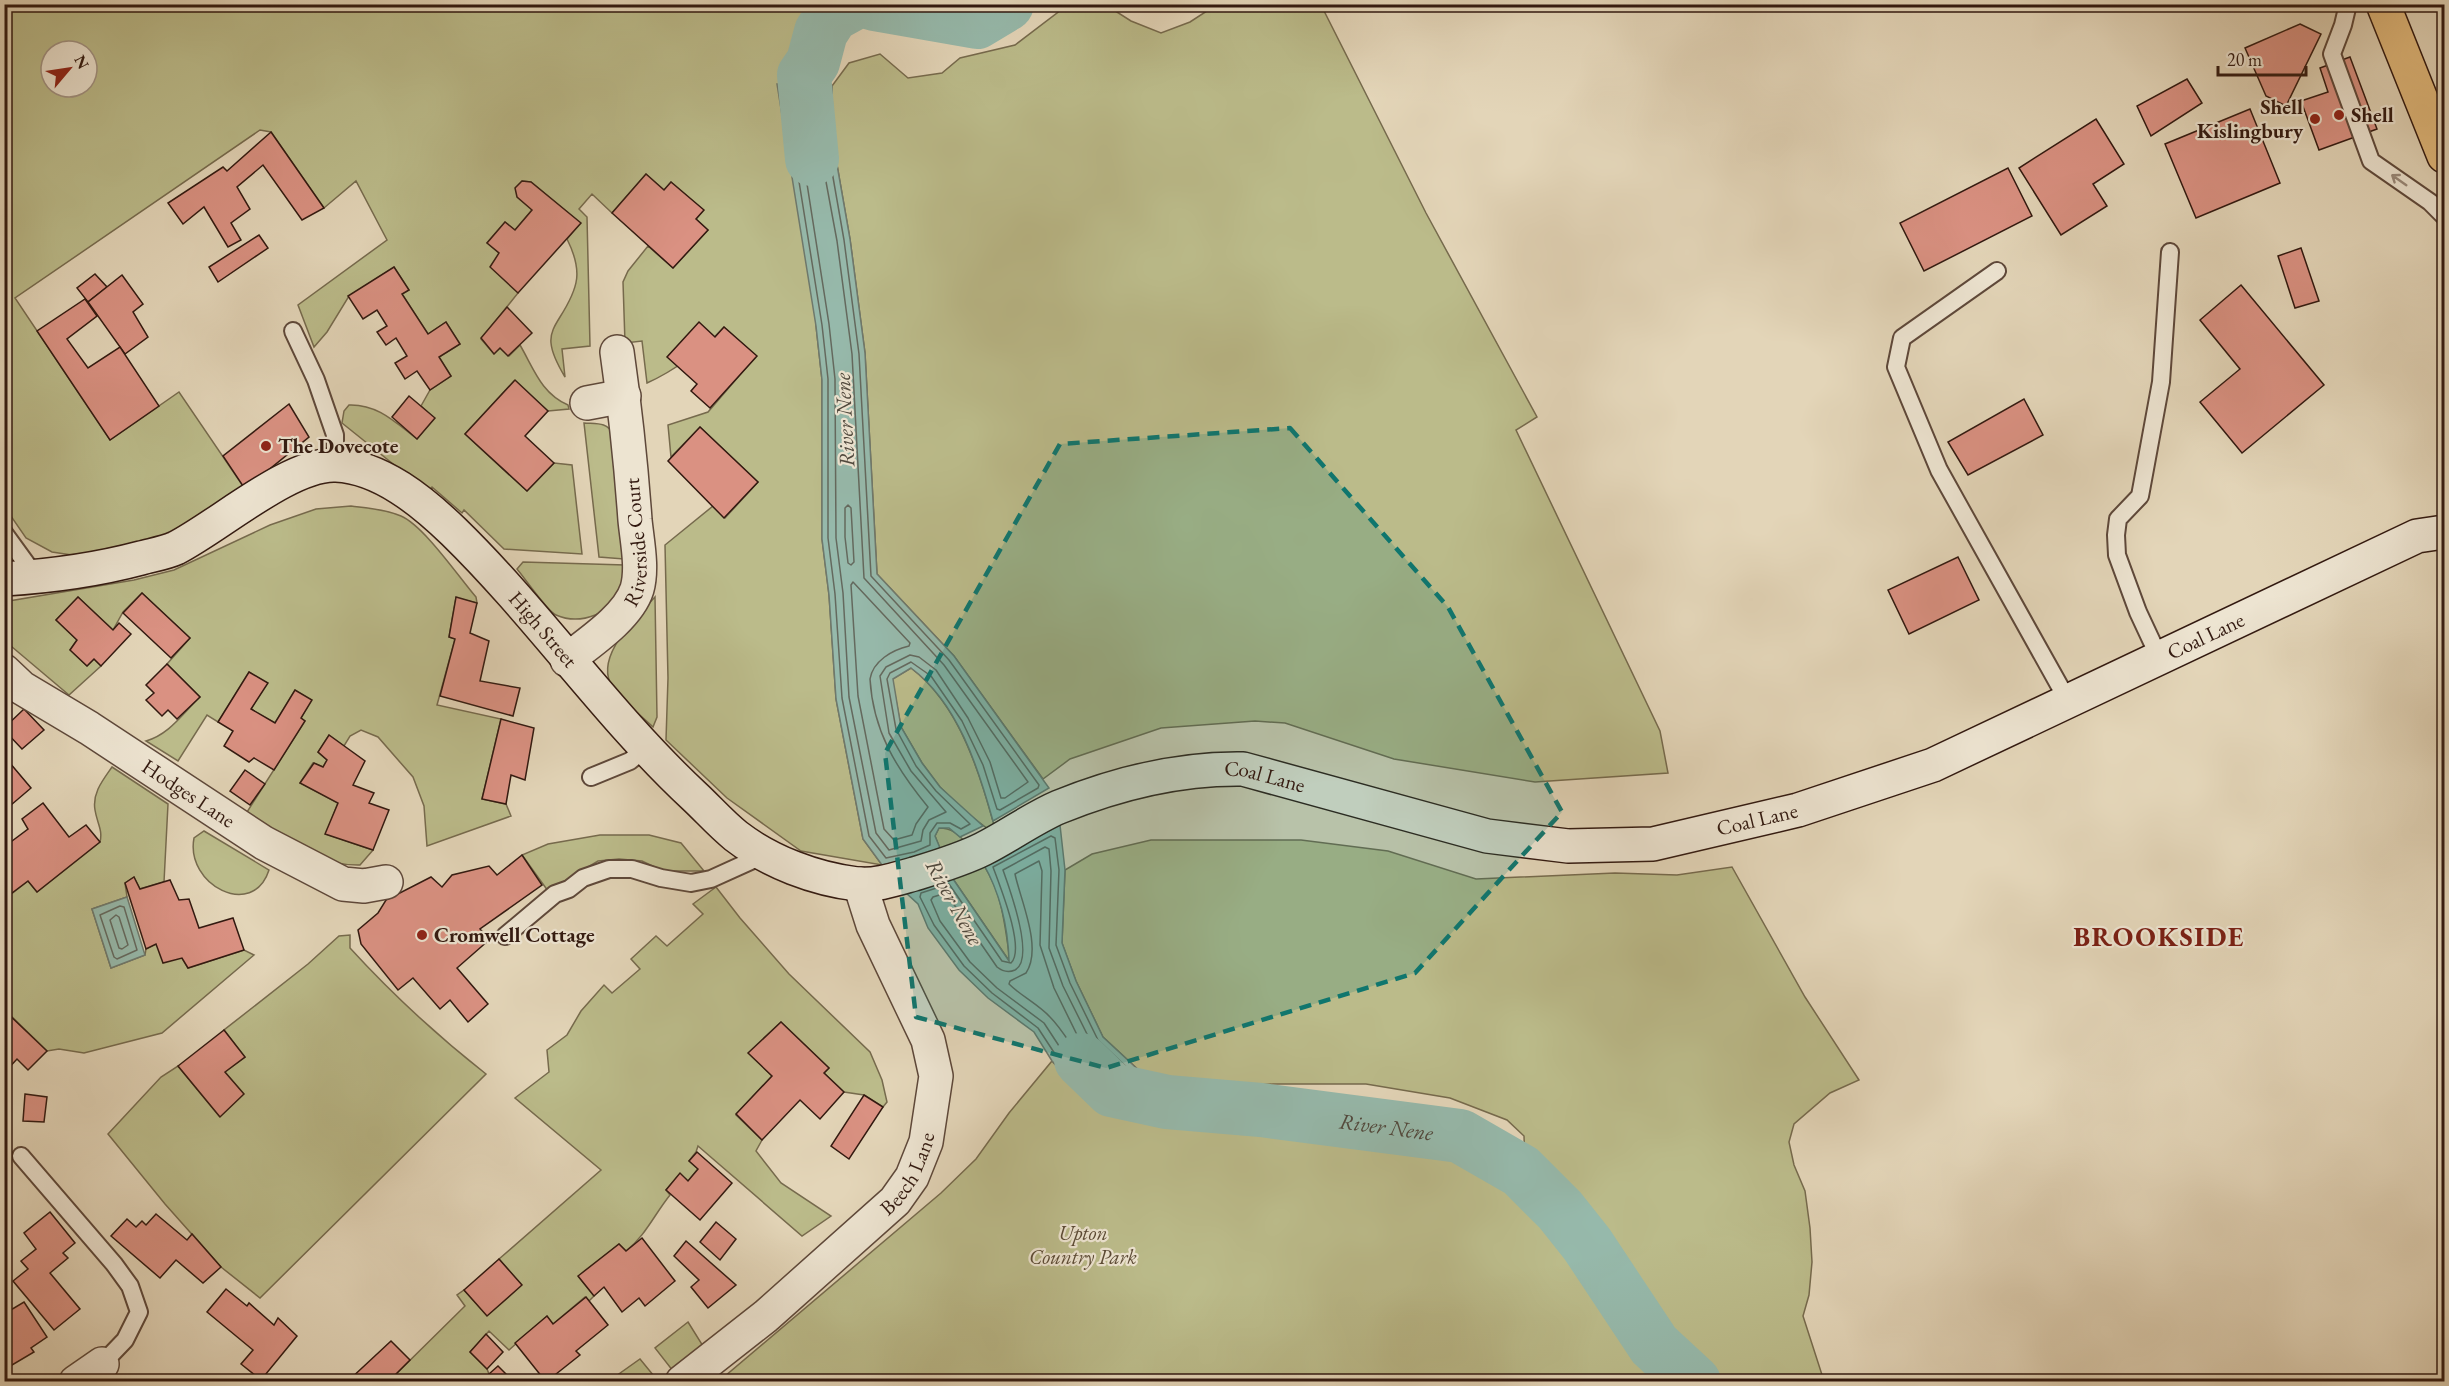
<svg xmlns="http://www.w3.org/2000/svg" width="2449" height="1386" viewBox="0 0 2449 1386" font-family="'EB Garamond',serif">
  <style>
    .green { fill: #bbbb8a; stroke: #766a4d; stroke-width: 1.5; fill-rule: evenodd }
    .water { fill: #96b9ab; stroke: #6e796d; stroke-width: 1.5 }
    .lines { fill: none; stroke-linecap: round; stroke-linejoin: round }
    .shore { stroke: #64695e; stroke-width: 1.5 }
    .river { stroke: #96b9ab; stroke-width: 54 }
    .building { fill: #da9182; stroke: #321910; stroke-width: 1.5 }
    .lane-casing { stroke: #5e483a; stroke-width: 20 }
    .street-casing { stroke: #5e483a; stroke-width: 36 }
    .secondary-casing { stroke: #321910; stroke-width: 36 }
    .highway-casing { stroke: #321910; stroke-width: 36 }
    .lane { stroke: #ede4d1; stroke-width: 16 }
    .street { stroke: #ede4d1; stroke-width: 33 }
    .secondary { stroke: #ede4d1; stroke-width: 33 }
    .highway { stroke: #e2ba7c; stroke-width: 33 }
    .oneway { stroke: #99897a }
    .marked { fill: #0f766e; fill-opacity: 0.2; stroke: #0f766e; stroke-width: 4.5; stroke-dasharray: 12 8; stroke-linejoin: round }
    .poi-dot { fill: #8f2418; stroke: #ede4d1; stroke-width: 2 }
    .labels { text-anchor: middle; stroke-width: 4.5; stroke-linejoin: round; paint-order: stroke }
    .poi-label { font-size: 21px; font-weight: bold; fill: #321910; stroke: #ede4d1; text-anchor: start }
    .street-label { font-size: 21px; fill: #321910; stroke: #ede4d1 }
    .park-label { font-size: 21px; font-style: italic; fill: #5b4a35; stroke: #ede4d1 }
    .water-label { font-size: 22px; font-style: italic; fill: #50493e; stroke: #ede4d1 }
    .district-label { font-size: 27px; font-weight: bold; letter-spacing: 1.5px; fill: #7a1f14; stroke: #ede4d1 }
  </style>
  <rect width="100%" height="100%" fill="#e3d5b8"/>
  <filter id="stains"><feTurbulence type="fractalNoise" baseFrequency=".00333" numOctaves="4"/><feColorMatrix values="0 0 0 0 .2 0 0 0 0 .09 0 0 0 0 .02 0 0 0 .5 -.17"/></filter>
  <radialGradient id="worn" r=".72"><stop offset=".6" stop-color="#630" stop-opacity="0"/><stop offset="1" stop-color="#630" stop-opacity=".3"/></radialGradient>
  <g class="green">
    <path d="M4 5H852L832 15 813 62 804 75V87L816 326 822 380V539L829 595 836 699 863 839 882 865 801 851 727 798 666 740 668 678 665 545 713 506 725 518 758 482 700 427 671 457 668 425 708 412 756 356 724 327C704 349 674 371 647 383L642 341 625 343 623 282 628 271 648 246 673 268 708 230 696 219 703 210 671 182 664 190 646 174 612 213 592 194 579 209 587 217 590 346 562 349 565 377C559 367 552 355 551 343 550 333 555 325 560 317 579 287 583 271 567 239L580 223 531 182 522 181 516 188 532 210 515 230 505 222 487 243 499 253 518 293 481 339 494 354 500 348 509 356 520 345C534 369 541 393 568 405L569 409 548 411 514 381 465 434 527 491 554 463 572 465 582 554 504 549 464 510 462 513 432 487 428 492 342 423 344 411 349 405C378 404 396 423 417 439L434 418 421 406 430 390 451 376 439 357 460 344 446 322 428 334 402 294 409 290 394 267 349 296 327 332 314 347 298 305 387 240 356 181 324 208 271 132 260 130 15 298 110 440 179 392 245 489 170 537 85 557 52 552 26 538 4 506ZM51 51H87V87H51Z"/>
    <polygon points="874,5 1007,4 1007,5 977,22"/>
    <polygon points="1074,5 1106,5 1131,21 1161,33 1190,22 1216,5 1321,5 1426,213 1537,417 1516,430 1660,731 1668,773 1535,782 1394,759 1285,723 1255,721 1161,728 1070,759 1043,779 954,656 877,574 865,353 850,239 833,142 832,86 849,63 880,54 908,78 942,73 960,58 1015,45 1065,7"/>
    <path d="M584 423C597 424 607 422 613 434L624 559 599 557Z"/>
    <path d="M351 506C367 508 385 509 401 516 424 526 458 576 476 597L477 603 456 598 449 637 455 639 437 705 501 719 482 799 506 804 511 816 427 846 424 806 413 777 378 737 361 730 350 736 344 746 329 735 318 752 327 760 323 767 313 763 300 783 338 803 326 834 373 850 360 865C313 866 284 837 247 812L305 721 301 718 311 700 295 690 275 723 251 709 267 683 249 672 218 722 207 715 178 761 146 741C170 734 182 714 200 697L167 664 190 638 142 593 123 612 113 630 78 597 56 620 77 640 70 650 87 666 94 659 101 666 69 695 5 641V607L9 601 134 580 174 570 270 525 316 509Z"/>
    <path d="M523 562 625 565C625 572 626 582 624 588 613 613 581 626 556 615 548 612 524 577 517 569Z"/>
    <path d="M655 597 657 717 653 727C640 715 624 702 613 688 592 658 637 617 655 597Z"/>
    <path d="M911 668C962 707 981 778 997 836L962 809 940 787 922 763 901 727 892 679Z"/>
    <path d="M112 767 168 804 164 882 140 889 134 877 125 883 127 897 92 909 111 968 145 955 146 949 156 944 182 958 188 968 244 950 254 955 162 1033 84 1053 59 1049 47 1051 5 1010V899L28 881 37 892 100 842C103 830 97 823 95 810 92 793 103 780 112 767Z"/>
    <path d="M939 828C952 828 958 834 966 843 1001 879 1004 915 1010 962L951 876 935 836Z"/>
    <path d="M204 831 269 870C253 920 185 885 194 838Z"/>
    <polygon points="600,835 649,835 681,843 704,871 663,871 642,861 619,859 598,861 548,891 522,855 548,844"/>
    <polygon points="1151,840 1301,840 1388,851 1476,879 1615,873 1677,875 1732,867 1805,997 1859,1080 1830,1093 1794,1124 1789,1142 1794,1165 1805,1191 1810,1228 1812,1262 1809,1295 1803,1316 1824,1381 1712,1381 1658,1329 1628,1285 1606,1245 1570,1201 1525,1162 1524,1136 1507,1120 1450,1098 1366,1084 1273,1084 1204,1088 1145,1076 1103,1037 1076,981 1062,943 1065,870 1092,854"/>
    <path d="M716 887 740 918 789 974 870 1052 882 1080 887 1102 883 1107 864 1095 844 1092 824 1073 829 1068 781 1022 749 1053 772 1076 736 1115 762 1140 756 1151 781 1183 831 1216 802 1236 698 1146 696 1152 689 1161 698 1169 688 1181 680 1174 666 1190 670 1195C654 1215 646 1235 626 1251L619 1244 579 1277 594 1296 589 1301 585 1297 553 1324 547 1316 509 1350 489 1331 470 1352 487 1369 489 1374 481 1381 388 1382 465 1306 457 1295 464 1290 487 1315 521 1285 499 1259 601 1170 515 1098 549 1072 547 1050 567 1035 581 1011 604 985 612 993 640 969 631 959 656 936 667 946 703 914 693 904Z"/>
    <path d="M350 935V948C393 995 435 1034 486 1074L260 1298 221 1267 165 1204 108 1134 161 1077 178 1066 219 1116 225 1072 245 1057 224 1030 308 964 339 936Z"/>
    <polygon points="1052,1061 1084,1096 1117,1113 1181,1124 1460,1136 1521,1171 1560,1210 1587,1244 1654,1345 1694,1381 718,1382 941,1193 976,1159 1009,1113"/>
    <polygon points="688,1322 703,1346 673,1371 655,1348"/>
    <polygon points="640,1359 658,1381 609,1381"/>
  </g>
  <g class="water">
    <path d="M777 84 832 86 833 142 850 239 865 353 877 574 954 656 1049 788 993 821C978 767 958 703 911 668L893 679 901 727 922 763 940 787 983 826 960 837 949 828H939L935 836 940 848 915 858 882 865 863 839 836 699 829 595 822 539V380L816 326Z"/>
    <path d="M1060 825 1065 870 1062 943 1076 981 1103 1037 1145 1076 1139 1117 1117 1113 1084 1096 1052 1061 1034 1032 988 998 959 970 928 928 918 904 905 892 951 876 1009 961C1008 926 1000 893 983 863Z"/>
    <polygon points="127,897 145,955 111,968 92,909"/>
  </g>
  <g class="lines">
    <g class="shore">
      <polygon points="788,90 824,92 826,94 827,143 844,240 859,354 871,576 949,660 1039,785 1038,788 1000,810 997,809 983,765 962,721 931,676 911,662 890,673 887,679 896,729 916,766 936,791 970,824 961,829 950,823 937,823 930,833 930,845 914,852 886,858 869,836 842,698 835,594 828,538 828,379 822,325 785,94"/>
      <polygon points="797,98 816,99 819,102 819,144 837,241 852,354 864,578 944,665 1028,782 1005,798 1001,798 990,762 968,718 936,670 919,657 910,655 886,667 880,676 889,733 911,771 946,812 929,820 923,830 921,841 889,850 876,833 849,697 843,593 836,538 835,379 829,324 794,101"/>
      <polygon points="848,505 851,508 854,562 851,565 848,563 845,537 845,508"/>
      <path d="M853 582 910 643 909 646C892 650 873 661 870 679 873 731 896 768 928 807L916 824 912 835 894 840 884 829 858 696 851 585Z"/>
      <path d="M1051 836 1055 838 1059 870 1056 945 1070 983 1098 1040 1138 1078 1132 1109 1119 1107 1087 1091 1057 1057 1038 1028 992 993 964 966 934 925 920 897 921 893 949 884 1002 961 1011 963C1026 949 999 884 993 867Z"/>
      <path d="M1045 847 1049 849 1051 871 1049 948 1063 986 1092 1044 1130 1080 1126 1101 1092 1085 1063 1052 1044 1023 997 988 970 962 940 921 931 900 933 897 946 893 997 967C1002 971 1008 973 1015 970 1036 959 1009 887 1003 870Z"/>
      <path d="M1039 861 1042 871 1040 945 1054 988 1084 1049 1119 1083 1118 1087C1083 1077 1073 1040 1050 1017 1038 1004 1021 996 1009 984L1010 981 1026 973C1043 948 1020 899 1015 874Z"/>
      <polygon points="120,906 124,907 137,950 117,959 114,957 100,915"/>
      <polygon points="116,915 119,917 128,945 122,949 119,948 110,920"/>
    </g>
    <g class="river">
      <polyline points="874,4 977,22 1007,4"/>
      <polyline points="812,159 804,75 813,62 821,32 832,15 852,4"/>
      <path id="s1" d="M1081 1060 1112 1090 1167 1102 1261 1110 1460 1136 1521 1171 1560 1210 1587 1244 1654 1345 1694 1382"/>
    </g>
  </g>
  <g class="building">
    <polygon points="2300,24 2321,34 2286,106 2266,96 2245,48"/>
    <polygon points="2350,57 2377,129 2319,150 2301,101 2328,92 2320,68"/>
    <polygon points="2187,79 2202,103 2151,136 2137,106"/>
    <polygon points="2250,109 2280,183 2196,218 2165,144"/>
    <polygon points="2096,119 2124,164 2093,184 2107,206 2061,235 2019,168"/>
    <polygon points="271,132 324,208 302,220 263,165 237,187 250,209 231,223 241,240 228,247 204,207 183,224 168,203 223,167 227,171"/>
    <polygon points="2008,168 2032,216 1924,271 1900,223"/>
    <polygon points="646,174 664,190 671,182 704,210 696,219 708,230 673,268 612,213"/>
    <polygon points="522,181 531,182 581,223 518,293 490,267 499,253 487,243 505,222 515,230 532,210 517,197 515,188"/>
    <polygon points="259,235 268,248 218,282 209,267"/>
    <polygon points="2301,248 2319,301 2295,308 2278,256"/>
    <polygon points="394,267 409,290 402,294 428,334 446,322 460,344 439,357 451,376 430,390 417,371 405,379 395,363 407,356 396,338 386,345 377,332 387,326 377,310 363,319 348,296"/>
    <polygon points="95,274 107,287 88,302 77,288"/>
    <polygon points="122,275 143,304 133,312 148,337 125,354 88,302"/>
    <polygon points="2241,285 2324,385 2242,453 2200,402 2240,369 2200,320"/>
    <polygon points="85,299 97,316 67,339 88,368 120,347 159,406 110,440 37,331"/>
    <polygon points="507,307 532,333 508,356 500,348 494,354 481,338"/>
    <polygon points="699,322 715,337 724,327 757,356 710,408 691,391 697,384 667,357"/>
    <polygon points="515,380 548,411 525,436 554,463 527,491 465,434"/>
    <polygon points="409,396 435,418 417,439 392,417"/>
    <polygon points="2024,399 2043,435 1968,475 1948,442"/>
    <polygon points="289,404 309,437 245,489 223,456"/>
    <polygon points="700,427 758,482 724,518 668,461"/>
    <polygon points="1958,557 1979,600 1909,634 1888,590"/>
    <polygon points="142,593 190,638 171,658 123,613"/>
    <polygon points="78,597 113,630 119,623 131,634 101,666 94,659 87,666 70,650 77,640 56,620"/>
    <polygon points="456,597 477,603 470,633 489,641 480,681 520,688 513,716 440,696 455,639 449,637"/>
    <polygon points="167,664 200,697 177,719 168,710 162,716 146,700 154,693 146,685"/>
    <polygon points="249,672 268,683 251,709 275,723 295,690 312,700 301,718 305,721 274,770 254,758 249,762 224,746 233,731 218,722"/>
    <polygon points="24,709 44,730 22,749 4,730 4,728"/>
    <polygon points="501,719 534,728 525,780 511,775 506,804 482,799"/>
    <polygon points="329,735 365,761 353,785 374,793 369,803 389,810 373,850 325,834 338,803 300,783 314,763 323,767 327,760 318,752"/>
    <polygon points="4,756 31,788 4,811"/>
    <polygon points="245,770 265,784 250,805 230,791"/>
    <polygon points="43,803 69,837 86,825 100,842 37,892 28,881 4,899 4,847 28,829 22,819"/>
    <polygon points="522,855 542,885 480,929 489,940 457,968 488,1004 468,1022 450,1000 440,1009 413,978 398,990 361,944 358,930 378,913 386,900 431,877 442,887 452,875 489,866 497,875"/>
    <polygon points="134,877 140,889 170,880 179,900 189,899 199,928 233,918 244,950 188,968 182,958 163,963 156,944 146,949 125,883"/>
    <polygon points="4,1010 47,1051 28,1070 17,1059 4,1073"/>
    <polygon points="781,1022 829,1068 824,1073 844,1092 820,1119 800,1100 762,1140 736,1114 772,1076 748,1053"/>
    <polygon points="224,1030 245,1057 225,1072 244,1094 220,1117 178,1066"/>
    <polygon points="25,1094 47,1097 44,1122 23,1121"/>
    <polygon points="864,1095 883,1107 849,1159 831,1146"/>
    <polygon points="697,1152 732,1183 700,1220 666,1190 680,1173 688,1181 698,1169 689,1161"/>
    <polygon points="50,1212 75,1243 63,1253 68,1258 50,1273 80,1309 54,1330 13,1281 28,1269 21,1261 36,1249 24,1233"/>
    <polygon points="156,1214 187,1240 192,1234 221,1267 203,1283 176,1260 160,1278 111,1236 127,1219 136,1227 142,1221 146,1225"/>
    <polygon points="716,1222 736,1239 720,1260 700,1242"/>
    <polygon points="642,1238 675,1281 645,1306 639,1298 622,1312 604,1287 594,1296 578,1276 619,1244 626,1251"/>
    <polygon points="686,1241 736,1285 708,1308 691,1287 699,1280 674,1256"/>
    <polygon points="499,1259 522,1285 487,1316 464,1290"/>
    <polygon points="226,1289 247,1306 249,1303 274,1325 278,1318 297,1336 261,1380 241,1364 253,1350 207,1312"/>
    <polygon points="586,1297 608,1325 576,1351 580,1355 546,1382 515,1343 547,1316 553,1324"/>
    <polygon points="24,1302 47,1337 31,1348 34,1352 7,1368 4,1364 4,1314"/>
    <polygon points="486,1334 503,1352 487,1369 470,1352"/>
    <polygon points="391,1341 410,1360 388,1382 348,1381"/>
    <polygon points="498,1366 514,1382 481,1382 489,1374"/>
  </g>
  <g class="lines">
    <defs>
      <g id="lane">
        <polyline points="2348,4 2343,25 2332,54 2371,161 2430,202 2444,216"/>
        <polyline points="1997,271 1902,338 1896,367 1939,470 2068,701"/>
        <polyline points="293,331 316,380 335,435 335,465"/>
        <polyline points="4,533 36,577"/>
        <polyline points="2159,657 2138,612 2117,555 2116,535 2118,519 2140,496 2161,382 2170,252"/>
        <polyline points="591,777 630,761 646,748"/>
        <polyline points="505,936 555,894 569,889 583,878 609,869 632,869 661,878 691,883 711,879 766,854"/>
        <polyline points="21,1156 114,1264 130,1286 139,1312 125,1340 102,1364"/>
      </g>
      <g id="street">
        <polyline points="587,403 624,396"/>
        <path id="s2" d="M567 660C590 642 628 617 637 589 643 568 637 541 635 520 631 464 625 408 617 352"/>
        <path id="s3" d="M4 671 22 688 89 728 264 843 343 884 364 886 386 882"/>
        <polyline points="76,1382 102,1364"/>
        <path id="s4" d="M682 1382 766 1316 895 1201 912 1177 926 1142 936 1076 928 1040 873 925 860 884"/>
      </g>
      <g id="secondary">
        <path id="s5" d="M4 579C51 576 96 570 141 558 152 555 165 553 176 548 219 526 290 463 336 465 381 467 423 502 454 532 539 615 607 715 694 796 708 809 721 824 736 836 770 862 815 879 857 884 876 886 896 879 914 874 937 867 961 860 983 849 1009 836 1033 818 1059 807 1118 783 1180 768 1243 769L1487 836 1568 846 1653 844 1798 810 1933 765 2417 536 2444 532"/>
      </g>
      <polyline id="highway" points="2383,4 2444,156"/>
    </defs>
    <use href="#lane" class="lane-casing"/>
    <use href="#street" class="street-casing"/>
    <use href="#secondary" class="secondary-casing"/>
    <use href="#highway" class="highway-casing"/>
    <use href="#lane" class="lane"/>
    <use href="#street" class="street"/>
    <use href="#secondary" class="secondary"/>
    <use href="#highway" class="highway"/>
  </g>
  <defs><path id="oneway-shaft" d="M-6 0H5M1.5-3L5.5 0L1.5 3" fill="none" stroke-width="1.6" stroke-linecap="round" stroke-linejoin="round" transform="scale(1.5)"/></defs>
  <use class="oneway" href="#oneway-shaft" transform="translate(2399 180) rotate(-145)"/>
  <path class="marked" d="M1290 428 1448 607 1562 812 1415 973 1106 1068 916 1017 885 753 1060 444Z"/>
  <g class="poi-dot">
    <circle cx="2339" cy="115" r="6"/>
    <circle cx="2315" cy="119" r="6"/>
    <circle cx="266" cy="446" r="6"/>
    <circle cx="422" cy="935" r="6"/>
  </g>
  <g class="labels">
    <g class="poi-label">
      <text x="2303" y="114" text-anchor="end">Shell<tspan x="2303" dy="24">Kislingbury</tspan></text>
      <text x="2351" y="122">Shell</text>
      <text x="278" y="453">The Dovecote</text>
      <text x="434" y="942">Cromwell Cottage</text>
    </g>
    <g class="street-label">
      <text dy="7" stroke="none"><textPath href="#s2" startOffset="148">Riverside Court</textPath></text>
      <text dy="7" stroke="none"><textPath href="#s5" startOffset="628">High Street</textPath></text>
      <text dy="7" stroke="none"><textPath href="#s5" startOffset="2463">Coal Lane</textPath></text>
      <text dy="7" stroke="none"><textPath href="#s5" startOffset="1473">Coal Lane</textPath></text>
      <text dy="7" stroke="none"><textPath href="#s3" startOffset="222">Hodges Lane</textPath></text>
      <text dy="7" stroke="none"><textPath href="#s5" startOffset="1977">Coal Lane</textPath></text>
      <text dy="7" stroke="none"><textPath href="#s4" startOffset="310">Beech Lane</textPath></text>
    </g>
    <g class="park-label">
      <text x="1083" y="1240">Upton<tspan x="1083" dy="24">Country Park</tspan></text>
    </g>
    <g class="water-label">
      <text transform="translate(844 420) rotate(-93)" y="8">River Nene</text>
      <text transform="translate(955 902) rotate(61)" y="8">River Nene</text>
      <text dy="8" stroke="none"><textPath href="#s1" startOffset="320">River Nene</textPath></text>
    </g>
    <g class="district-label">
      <text x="2159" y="946">BROOKSIDE</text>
    </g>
  </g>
  <rect width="2449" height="1386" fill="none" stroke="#e3d5b8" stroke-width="24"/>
  <rect x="6" y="6" width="2437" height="1374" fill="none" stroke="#321910" stroke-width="3"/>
  <rect x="12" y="12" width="2425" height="1362" fill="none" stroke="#321910" stroke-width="1.5"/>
  <g transform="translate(69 69) rotate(61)"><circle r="28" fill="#ede4d1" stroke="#a29384" stroke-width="1.5"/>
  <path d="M0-4.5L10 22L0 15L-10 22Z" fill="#8f2418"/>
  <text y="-9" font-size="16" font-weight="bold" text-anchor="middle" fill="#321910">N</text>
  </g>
  <path d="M2218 66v9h88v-9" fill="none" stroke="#321910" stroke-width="3"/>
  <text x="2227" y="66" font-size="18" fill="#321910" stroke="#ede4d1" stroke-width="4.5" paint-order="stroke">20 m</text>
  <rect width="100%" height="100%" filter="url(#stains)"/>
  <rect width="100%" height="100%" fill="url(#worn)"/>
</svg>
